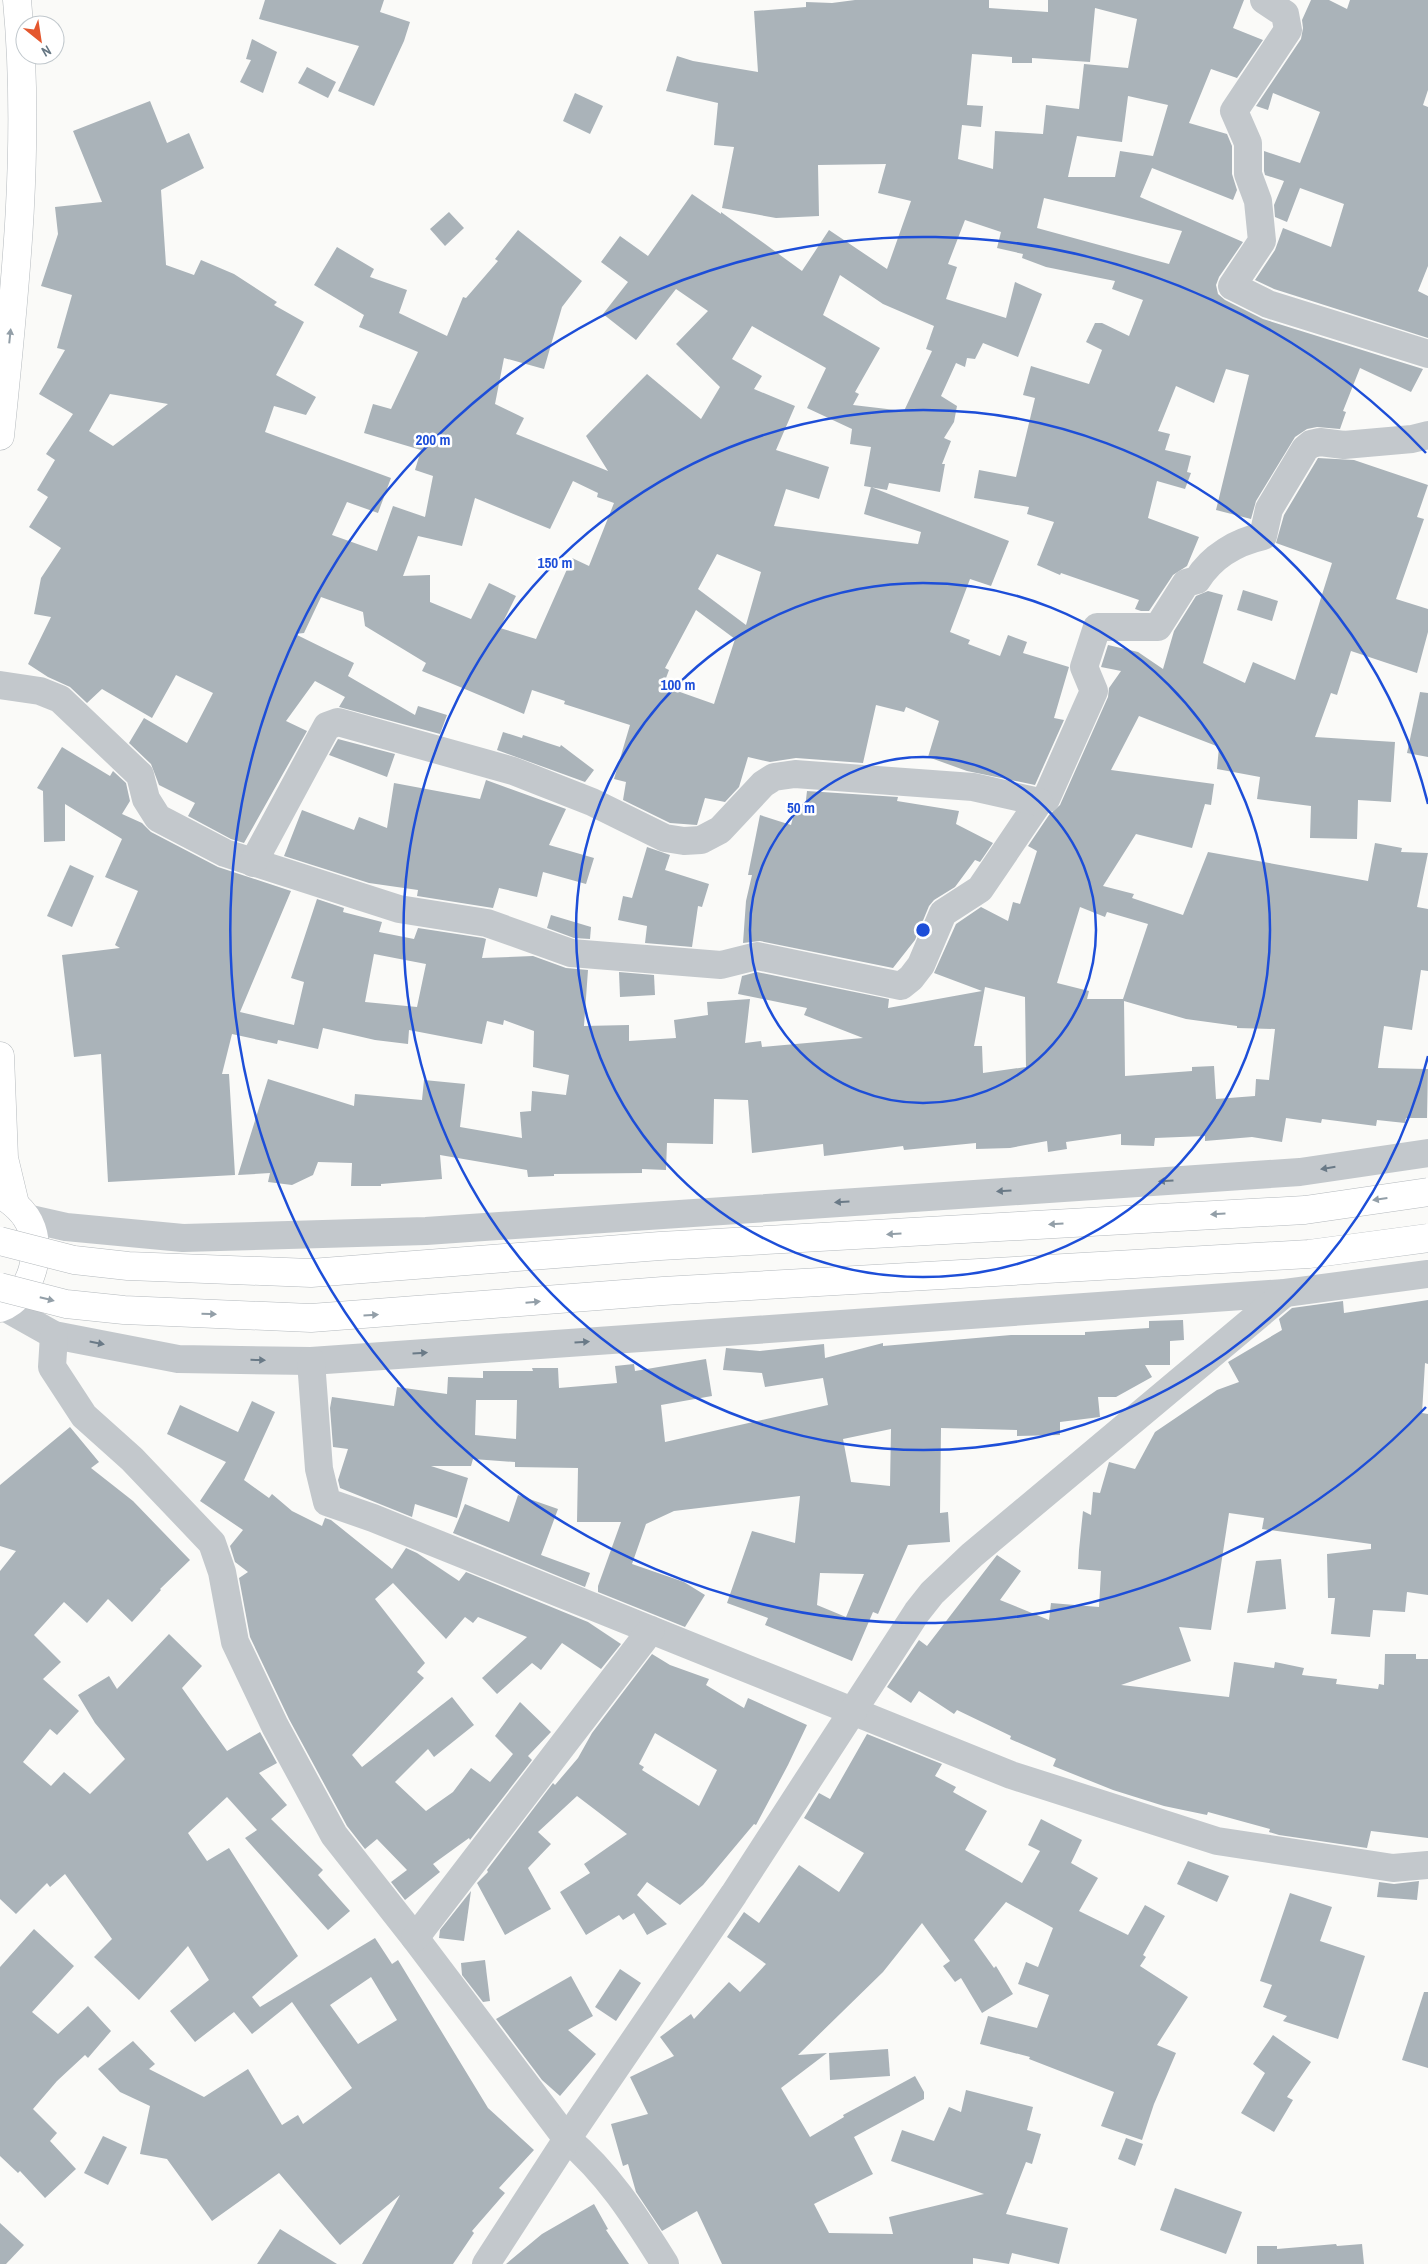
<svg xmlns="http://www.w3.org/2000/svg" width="1428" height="2264" viewBox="0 0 1428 2264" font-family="'Archivo Narrow',sans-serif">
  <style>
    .building { fill: #aab3b9; fill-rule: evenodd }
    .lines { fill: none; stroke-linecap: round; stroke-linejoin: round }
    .major-casing { stroke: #b5babe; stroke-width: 29 }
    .highway-casing { stroke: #b4b9bd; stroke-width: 29 }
    .minor { stroke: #c3c8cc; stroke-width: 28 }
    .major { stroke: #fff; stroke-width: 28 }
    .highway { stroke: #fff; stroke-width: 28 }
    .highway-bridge-casing { stroke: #b4b9bd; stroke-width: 29; stroke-linecap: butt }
    .highway-bridge { stroke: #fff; stroke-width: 28 }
    .oneway { fill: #939fa8 }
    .oneway2 { fill: #6a7a87 }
    .ring { fill: none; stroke: #1d4ed8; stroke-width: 2.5 }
    .centre { fill: #1d4ed8; stroke: #fff; stroke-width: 2.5 }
    .ring-label { font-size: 15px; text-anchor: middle; font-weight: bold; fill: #1d4ed8; stroke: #fff; stroke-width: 5; stroke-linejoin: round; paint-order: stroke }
  </style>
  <rect width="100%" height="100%" fill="#fafaf8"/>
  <g class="building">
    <polygon points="265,0 384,0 380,12 410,22 404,41 374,106 338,91 359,46 259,19"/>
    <path d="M855 0H989V8L1048 12V0H1244L1233 28 1263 40 1237 78 1211 69 1189 123 1227 134 1232 146V174L1237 190 1233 200 1152 168 1140 197 1243 242 1219 277 1216 285 1218 294 1225 300 1263 319 1423 369 1411 392 1360 368 1343 411 1346 412 1340 429 1317 427 1307 429 1295 437 1256 501 1251 519 1216 510 1249 375 1226 369 1214 403 1176 386 1158 431 1170 434 1165 450 1191 456 1187 472 1191 473 1185 489 1157 481 1148 518 1199 537 1187 566 1173 575 1149 611H1141L1135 609 1139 600 1061 573 1060 575 1037 565 1054 522 1027 514 1029 507 974 498 979 470 1016 477 1035 398 1023 395 1031 366 1089 384 1102 350 1086 342 1095 323H1102L1129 336 1143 300 1112 289 1115 281 1046 267 1022 258 1023 254 997 248 1001 232 965 220 948 264 957 267 946 299 1006 318 1015 282 1042 294 1018 357 983 343 975 359 967 358 965 367 956 363 941 396 957 406 954 422 944 438 951 441 942 464H945L940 492 889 483 887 490 864 486 871 447 850 444 852 429 807 408 826 368 752 326 732 359 762 376 754 389 795 406 776 450 829 467 819 499 786 489 774 526 918 544 921 532 864 514 871 487 1009 541 991 586 970 579 950 632 970 640 968 644 1000 656 1008 635 1027 642 1023 653 1069 667 1054 718 1064 720 1035 785 967 771 928 757 939 721 906 707 904 712 876 705 863 763 796 758 770 762 748 757 739 787 725 802 705 798 697 825 670 823 623 800 626 782 614 779 630 725 564 704 565 701 532 690 524 714 422 671 426 663 365 626 363 612 321 597 304 633 295 634 354 663 348 676 415 715 418 706 447 715 440 734 339 707 345 697 315 681 286 721 307 731 244 843 231 839 188 816 195 803 159 785 151 764 129 743 144 718 187 743 213 693 176 675 152 718 102 689 87 703 70 687 48 677 28 664 51 617 34 614 41 578 61 548 29 527 48 497 37 490 55 460 46 454 73 414 39 394 65 350 57 348 72 295 41 286 58 234 55 207 102 202 73 131 150 101 167 143 189 133 204 168 161 190 166 265 194 275 201 260 234 274 277 302 274 305 304 322 276 375 316 397 306 415 274 406 265 432 391 478 378 513 347 502 332 535 377 551 393 506 425 517 433 476 415 470 421 450 364 433 373 404 391 409 418 352 359 327 364 315 314 285 337 247 374 269 370 277 407 290 399 313 447 336 463 297 466 298 498 261 495 259 518 230 582 281 562 307 544 369 504 358 495 404 524 418 516 434 608 471 586 436 647 374 701 419 720 387 676 344 708 311 676 289 636 340 603 314 628 282 601 262 620 236 648 256 692 194 721 214V212L802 271 829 230 887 269 911 201 878 193 886 164 818 165 819 216 776 218 722 208 734 147 714 145 718 103 666 91 677 56 693 61 758 72 754 11 806 7V2L832 3ZM1095 8 1137 19 1128 68 1084 64 1079 109 1046 105 1043 134 995 131 993 169 958 159 962 125 981 127 983 106 967 105 972 54 1012 57V63H1032V58L1090 62ZM1128 96 1168 105 1153 156 1120 151 1115 177H1068L1077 136 1122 142ZM1044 198 1182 231 1169 264 1037 228ZM840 275 883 304 934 326 926 349 932 351 904 411 853 405 859 394 855 392 880 348 823 315ZM110 394 168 404 113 446 89 431ZM573 481 598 493 597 497 614 503 589 566 572 558 536 639 500 628 516 596 489 583 471 619 430 602V575L403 576 418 536 462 546 475 498 550 529ZM717 554 761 572 746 625 698 589ZM696 610 735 639 714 704 663 686 669 670 665 668Z"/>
    <polygon points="1311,0 1329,0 1347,9 1350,0 1428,0 1428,90 1423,105 1428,107 1428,266 1418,291 1428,296 1428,338 1274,289 1255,280 1275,250 1283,228 1331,247 1344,204 1300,188 1287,222 1275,217 1274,205 1284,181 1265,175 1264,171 1264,151 1300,163 1320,112 1273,93 1268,110 1256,106 1301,39 1303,28 1302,20"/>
    <polygon points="252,39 277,52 263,93 240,82 251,60 246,59"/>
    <polygon points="307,67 336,82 328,98 298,83"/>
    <polygon points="575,93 603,106 590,134 563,121"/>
    <polygon points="449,212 464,228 445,246 430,229"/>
    <path d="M1318 458 1354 460 1428 485 1417 517 1424 519 1396 599 1428 609V632L1417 673 1351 651 1337 695 1331 693 1315 737 1395 742 1391 802 1358 800 1357 839 1310 838 1311 806 1257 799 1260 777 1217 769 1219 747 1139 716 1111 770 1214 784 1211 805 1205 804 1192 848 1136 834 1103 886 1134 894 1132 898 1183 915 1208 852 1368 881 1375 843 1402 848 1401 852 1428 853 1417 907 1428 909V971L1421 970 1412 1030 1384 1026 1378 1068 1428 1069 1427 1118H1406L1405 1123 1377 1120 1376 1126 1322 1119 1321 1123 1286 1118 1282 1142 1252 1137 1205 1141V1136L1155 1138 1154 1146 1121 1145V1134L1066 1142 1067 1149 1048 1152 1047 1141 1010 1148 976 1149V1143L904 1150 903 1146 824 1156 823 1144 752 1153 748 1100 714 1099 713 1144 667 1143 666 1170 642 1169V1173L554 1174V1176L528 1177 527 1170 440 1155 442 1179 381 1184V1186H351L352 1163 318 1162 313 1175 292 1185 268 1182 270 1173 238 1175 268 1079 354 1106 355 1094 422 1100 424 1080 465 1084 460 1127 522 1138 520 1112 531 1111 532 1091 566 1095 569 1075 533 1067 534 1031 504 1020 503 1025 487 1021 482 1044 409 1030 408 1044 375 1040 323 1028 318 1049 278 1040 277 1044 232 1034 222 1074H229L235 1175 108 1182 101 1054 74 1057 62 955 120 948 115 945 138 891 105 877 122 839 65 804V841L44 842 43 791 37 788 62 747 110 776 113 771 126 783 130 801 122 814 142 823 151 832 218 867 291 891 240 1012 294 1025 304 982 291 978 317 899 344 908 343 912 382 922 379 932 414 939 418 928 483 938 486 939 482 958 533 956 566 968 588 970 584 1026 629 1025V1041L676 1038 674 1020 708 1015 707 1002 750 999 745 1043 761 1041 762 1047 863 1038 804 1015 807 1008 738 994 742 976 757 972 889 999 888 1008 982 991 934 973 956 924 981 907 1008 921 1013 902 1020 904 1037 851 1028 846 1049 815 1060 805 1108 697 1109 688 1121 671 1101 667 1108 645 1138 652 1163 669 1174 631 1196 596 1208 591 1223 595 1203 663 1245 683 1253 662 1295 680 1332 563 1276 543 1284 515ZM1080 907 1105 917 1107 912 1148 924 1123 999H1087L1089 991 1057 983ZM374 954 426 964 417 1007 365 1002ZM985 987 1025 997 1026 1067 983 1073 982 1046H974ZM1124 1001 1186 1019 1237 1026V1028L1275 1029 1269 1080 1256 1079 1255 1096 1216 1099 1214 1066 1192 1067V1071L1125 1076Z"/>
    <polygon points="1243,590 1278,601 1272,621 1237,610"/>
    <polygon points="1420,692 1428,693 1428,757 1407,753"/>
    <polygon points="503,732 522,738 523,735 560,747 561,745 594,770 585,782 497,750"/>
    <polygon points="338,739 395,754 387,777 329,755"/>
    <polygon points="486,780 566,809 549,845 594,858 586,884 543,872 537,897 499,888 493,908 417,896 418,890 369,883 284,856 302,810 354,830 359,817 387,828 394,783 480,799"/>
    <polygon points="807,791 898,797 897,801 959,811 956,824 993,843 980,862 975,860 955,887 934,900 929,906 915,940 893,968 760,941 743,943 746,901 752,875 748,875 760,815 791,825 796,806 805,808"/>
    <polygon points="647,847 670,855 665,870 709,884 702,907 698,906 692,947 645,943 647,926 618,920 623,896 632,898"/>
    <polygon points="70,865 94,876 72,927 47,916"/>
    <polygon points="551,915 591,927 590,939 574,938 547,928"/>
    <polygon points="619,972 654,975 655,995 620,997"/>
    <polygon points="1428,1300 1428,1364 1425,1363 1422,1413 1428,1414 1428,1595 1407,1592 1405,1612 1373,1610 1370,1637 1331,1634 1335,1598 1328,1598 1327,1554 1371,1549 1371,1544 1262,1529 1264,1518 1229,1513 1211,1630 1179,1627 1191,1661 1121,1685 1229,1697 1234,1662 1274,1668 1275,1662 1304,1668 1302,1675 1337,1679 1336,1684 1378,1689 1379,1684 1384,1685 1385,1654 1416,1654 1416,1659 1428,1659 1428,1838 1371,1831 1367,1848 1279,1835 1269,1832 1270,1829 1208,1812 1207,1815 1164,1806 1113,1790 1053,1766 1056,1759 1010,1739 1011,1736 957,1710 954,1714 919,1691 911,1703 887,1687 919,1640 927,1646 997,1555 1021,1571 1000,1600 1049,1620 1051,1603 1099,1607 1101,1571 1078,1569 1079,1550 1083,1511 1091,1515 1093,1492 1100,1493 1109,1462 1135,1469 1155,1432 1217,1390 1239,1382 1228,1362 1282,1330 1279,1319 1292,1308 1343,1301 1344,1313"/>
    <path d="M1183 1320 1184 1340 1170 1341V1365H1145L1152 1377 1116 1397H1098L1100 1417 1060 1422V1435L1017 1436V1430L941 1428 940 1513 948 1512 950 1542 908 1545 878 1614 873 1612 852 1661 765 1625 768 1618 727 1603 752 1531 795 1543 800 1496 674 1511 646 1524 632 1564 684 1582 705 1595 685 1627 598 1592V1586L621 1522H577L578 1468 515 1467V1462L473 1459 471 1466H431L468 1478 457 1518 415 1504 412 1517 340 1488 338 1480 348 1449 333 1447 330 1408 332 1397 394 1406 397 1387 447 1394 448 1377 483 1378V1371H533L532 1368H558L559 1388 617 1383 615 1366 634 1364 635 1371 706 1359 712 1396 661 1405 665 1442 828 1405 823 1378 765 1387 762 1373 723 1370 726 1348 760 1351 824 1344 825 1358 883 1343V1346L1011 1335H1085V1332L1149 1328V1321ZM476 1400H517L516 1439 475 1435ZM891 1429 890 1486 851 1482 843 1439ZM820 1573 864 1574 846 1617 817 1605Z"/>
    <polygon points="252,1401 275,1412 244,1480 269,1498 272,1494 292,1511 322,1526 325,1518 331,1520 392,1569 406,1548 417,1553 459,1581 466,1572 588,1622 621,1644 601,1669 562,1643 541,1670 532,1663 497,1694 482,1678 527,1637 478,1617 473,1623 465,1617 446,1639 393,1583 375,1599 425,1663 417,1672 424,1678 352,1755 362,1767 452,1697 474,1725 434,1757 428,1749 395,1782 426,1811 453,1792 471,1768 490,1782 513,1754 495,1736 520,1702 551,1732 528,1756 532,1760 470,1840 469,1838 433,1864 440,1872 405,1900 391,1882 407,1870 377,1839 365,1849 347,1826 289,1719 250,1637 239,1578 248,1572 235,1562 230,1546 243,1530 200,1501 226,1462 167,1434 180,1405 238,1432"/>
    <path d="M70 1427 99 1462 91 1468 133 1501 190 1560 160 1589 161 1590 132 1622 108 1599 87 1623 64 1602 34 1635 61 1662 43 1679 79 1711 57 1735 50 1729 23 1762 51 1786 64 1772 90 1794 125 1759 95 1723 78 1695 109 1676 117 1689 169 1634 202 1666 182 1688 227 1751 260 1732 277 1763 259 1773 287 1805 271 1819 323 1870 318 1875 350 1911 328 1930 245 1838 257 1830 227 1797 188 1833 207 1861 229 1848 298 1956 252 1997 260 2007 375 1938 392 1964 398 1960 488 2108 534 2150 499 2188 505 2193 472 2231 474 2233 453 2264H362L400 2195 340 2245 279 2173 212 2221 167 2159 140 2154 150 2106 120 2092 98 2069 133 2041 155 2064 149 2069 204 2097 248 2069 282 2125 298 2115 303 2124 352 2088 292 2002 252 2034 234 2012 195 2042 170 2011 209 1980 188 1946 139 2000 94 1957 112 1939 65 1874 50 1887 47 1883 16 1914 0 1899V1571L16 1551 0 1546V1485ZM371 1977 397 2020 358 2044 330 2005Z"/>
    <polygon points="518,1495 558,1509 541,1555 590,1573 585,1587 453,1533 465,1504 509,1522"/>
    <polygon points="1281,1559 1286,1609 1247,1613 1256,1561"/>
    <path d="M652 1654 670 1665 709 1679 706 1685 744 1708 748 1698 807 1725 788 1765 756 1825 754 1824 703 1885 680 1905 647 1882 637 1895 667 1924 647 1935 634 1913 623 1920 619 1915 586 1935 560 1892 590 1873 584 1864 627 1834 577 1796 538 1832 551 1844 528 1868 551 1909 505 1935 477 1883 488 1872 487 1870 553 1783 555 1785 578 1758 592 1733ZM655 1733 717 1770 699 1806 642 1770 644 1767 639 1764Z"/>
    <polygon points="867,1734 942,1764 935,1776 956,1787 953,1792 987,1811 965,1850 1022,1883 1040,1851 1028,1845 1041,1819 1082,1840 1071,1863 1098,1878 1079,1911 1128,1935 1145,1905 1165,1916 1143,1955 1146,1957 1140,1966 1188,1997 1157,2045 1176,2053 1154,2104 1142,2140 1101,2126 1114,2092 1029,2059 1030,2057 980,2044 988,2016 1037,2028 1049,1995 1018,1984 1026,1962 1038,1967 1053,1928 1006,1902 974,1940 994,1968 996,1966 1013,1994 982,2013 961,1978 955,1982 943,1966 950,1961 922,1923 883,1972 798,2055 827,2053 781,2088 810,2137 844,2117 843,2115 915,2076 924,2092 924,2099 854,2137 873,2174 814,2204 829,2233 893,2234 889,2217 984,2194 891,2161 902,2130 934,2141 949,2107 961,2112 966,2090 1033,2107 1027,2130 1041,2134 1032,2164 1026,2162 1006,2214 1068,2228 1059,2264 1012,2253 1009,2264 973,2258 973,2264 722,2264 697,2211 662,2231 636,2192 628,2164 623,2166 611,2124 648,2114 630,2077 674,2056 660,2037 691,2014 694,2019 729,1982 740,1992 766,1964 727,1937 744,1912 759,1923 799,1865 839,1892 864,1853 804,1818 819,1793 830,1799"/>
    <polygon points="1188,1861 1229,1876 1217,1902 1177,1884"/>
    <polygon points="1419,1881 1417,1900 1377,1897 1379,1882 1394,1884"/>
    <polygon points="471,1891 464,1941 439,1938 440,1930"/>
    <polygon points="1290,1893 1332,1907 1320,1941 1365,1956 1338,2039 1283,2021 1287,2016 1263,2007 1272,1985 1260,1981"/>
    <polygon points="34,1929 74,1966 32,2012 58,2034 88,2006 111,2031 88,2058 85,2055 57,2081 33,2109 57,2133 50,2141 76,2169 45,2198 20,2171 18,2173 0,2156 0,1967"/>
    <polygon points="485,1960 490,2001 483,2002 462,1975 461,1963"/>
    <polygon points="620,1969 641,1983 616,2021 595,2007"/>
    <polygon points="571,1976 593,2016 568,2030 596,2054 560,2096 542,2080 496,2019"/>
    <polygon points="1424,1992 1428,1992 1428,2068 1402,2060"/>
    <polygon points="1273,2035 1311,2062 1287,2097 1293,2100 1274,2132 1241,2113 1265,2073 1253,2064"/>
    <polygon points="888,2049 890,2076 830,2080 829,2053"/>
    <polygon points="103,2136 127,2147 108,2185 84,2173"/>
    <polygon points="1126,2138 1143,2144 1135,2166 1118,2159"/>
    <polygon points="1175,2188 1242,2212 1226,2254 1160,2230"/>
    <polygon points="594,2204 608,2229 606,2230 629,2264 506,2264 542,2234"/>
    <polygon points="0,2223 24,2245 6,2264 0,2264"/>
    <polygon points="280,2229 337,2264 257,2264"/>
    <polygon points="1336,2244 1337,2246 1362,2244 1364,2264 1257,2264 1257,2246 1277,2246 1277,2249"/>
  </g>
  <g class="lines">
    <defs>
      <g id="major">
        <path d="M0 436C15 291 31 145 17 0"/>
        <polyline points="0,1056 4,1158 15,1204"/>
      </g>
      <path id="highway" d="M0 1194C10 1200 19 1207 26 1217 45 1246 34 1295 0 1308"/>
    </defs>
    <use href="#major" class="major-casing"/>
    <use href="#highway" class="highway-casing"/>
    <g class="minor">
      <polyline points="1264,0 1285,14 1288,30 1234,111 1248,143 1248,174 1258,201 1262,241 1232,286 1268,304 1428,354"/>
      <path d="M0 685 40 691 60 699 140 775 146 799 158 818 225 853 399 909 487 923 571 953 721 965 757 956 901 986 911 978 921 965 943 913 980 889 1039 802 1046 799 1094 691 1084 667 1097 627H1158L1186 583 1197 580C1212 556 1237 542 1263 536L1269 509 1305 449 1311 444 1320 442 1344 445 1412 439 1428 435"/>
      <polyline points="253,863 327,726 338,722 513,771 592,802 665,838 684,841 701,840 720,830 763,784 774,777 795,774 973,787 1039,802"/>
      <polyline points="26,1218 66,1227 183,1238 426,1231 1300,1172 1428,1153"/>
      <polyline points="4,1307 54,1335 178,1359 311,1361 1285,1293 1428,1274"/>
      <path d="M54 1335 52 1367 84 1416 132 1459 212 1543 222 1572 235 1642 275 1726 334 1835 415 1938 567 2139C609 2174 636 2218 665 2264"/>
      <polyline points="311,1361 319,1469 327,1502 373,1518 1011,1775 1217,1841 1393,1868 1428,1865"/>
      <polyline points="415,1938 651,1630"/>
      <polyline points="486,2264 567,2139 734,1894 917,1612 932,1593 972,1555 1285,1293"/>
    </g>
    <use href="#major" class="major"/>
    <use href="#highway" class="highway"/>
    <defs>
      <g id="highway-bridge">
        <polyline points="0,1241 74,1260 128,1266 311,1273 660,1246 1305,1210 1428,1192"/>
        <polyline points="0,1287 66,1304 124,1310 311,1318 663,1291 1309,1254 1428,1238"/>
      </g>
    </defs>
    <use href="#highway-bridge" class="highway-bridge-casing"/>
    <use href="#highway-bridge" class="highway-bridge"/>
  </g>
  <defs><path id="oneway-solid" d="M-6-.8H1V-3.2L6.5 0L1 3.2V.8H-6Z" transform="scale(1.25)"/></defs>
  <g class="oneway">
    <use href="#oneway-solid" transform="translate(10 336) rotate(-84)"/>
    <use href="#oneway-solid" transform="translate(1380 1199) rotate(172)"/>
    <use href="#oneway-solid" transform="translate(1218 1214) rotate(177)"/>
    <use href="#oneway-solid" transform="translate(1056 1224) rotate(176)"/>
    <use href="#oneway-solid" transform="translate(894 1234) rotate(177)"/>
    <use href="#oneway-solid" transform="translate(47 1299) rotate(14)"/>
    <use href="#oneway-solid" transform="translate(533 1302) rotate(-5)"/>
    <use href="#oneway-solid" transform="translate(209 1314) rotate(2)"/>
    <use href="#oneway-solid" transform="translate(371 1315) rotate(-3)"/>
  </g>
  <g class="oneway2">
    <use href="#oneway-solid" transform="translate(1328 1168) rotate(171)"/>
    <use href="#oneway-solid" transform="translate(1166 1181) rotate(176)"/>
    <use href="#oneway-solid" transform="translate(1004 1191) rotate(176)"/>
    <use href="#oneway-solid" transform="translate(842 1202) rotate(176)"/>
    <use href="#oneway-solid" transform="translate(582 1342) rotate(-4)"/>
    <use href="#oneway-solid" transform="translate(97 1343) rotate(11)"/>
    <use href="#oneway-solid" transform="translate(420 1353) rotate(-4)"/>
    <use href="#oneway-solid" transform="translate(258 1360) rotate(1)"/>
  </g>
  <g class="ring">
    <circle cx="923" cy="930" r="173"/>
    <circle cx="923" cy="930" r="347"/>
    <path d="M1428 1056A520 520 0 1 1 1428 804"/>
    <path d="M1426 1407A693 693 0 1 1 1426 453"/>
  </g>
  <circle cx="923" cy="930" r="8" class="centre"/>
  <g class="ring-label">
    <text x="433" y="445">200 m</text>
    <text x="555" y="568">150 m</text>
    <text x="678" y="690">100 m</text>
    <text x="801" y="813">50 m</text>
  </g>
  <g transform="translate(40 40) rotate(150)"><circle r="24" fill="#ffffff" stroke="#c1c8cd"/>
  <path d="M0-4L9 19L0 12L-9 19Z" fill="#e4572e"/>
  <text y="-8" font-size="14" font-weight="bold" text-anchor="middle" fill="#657683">N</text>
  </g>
</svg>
